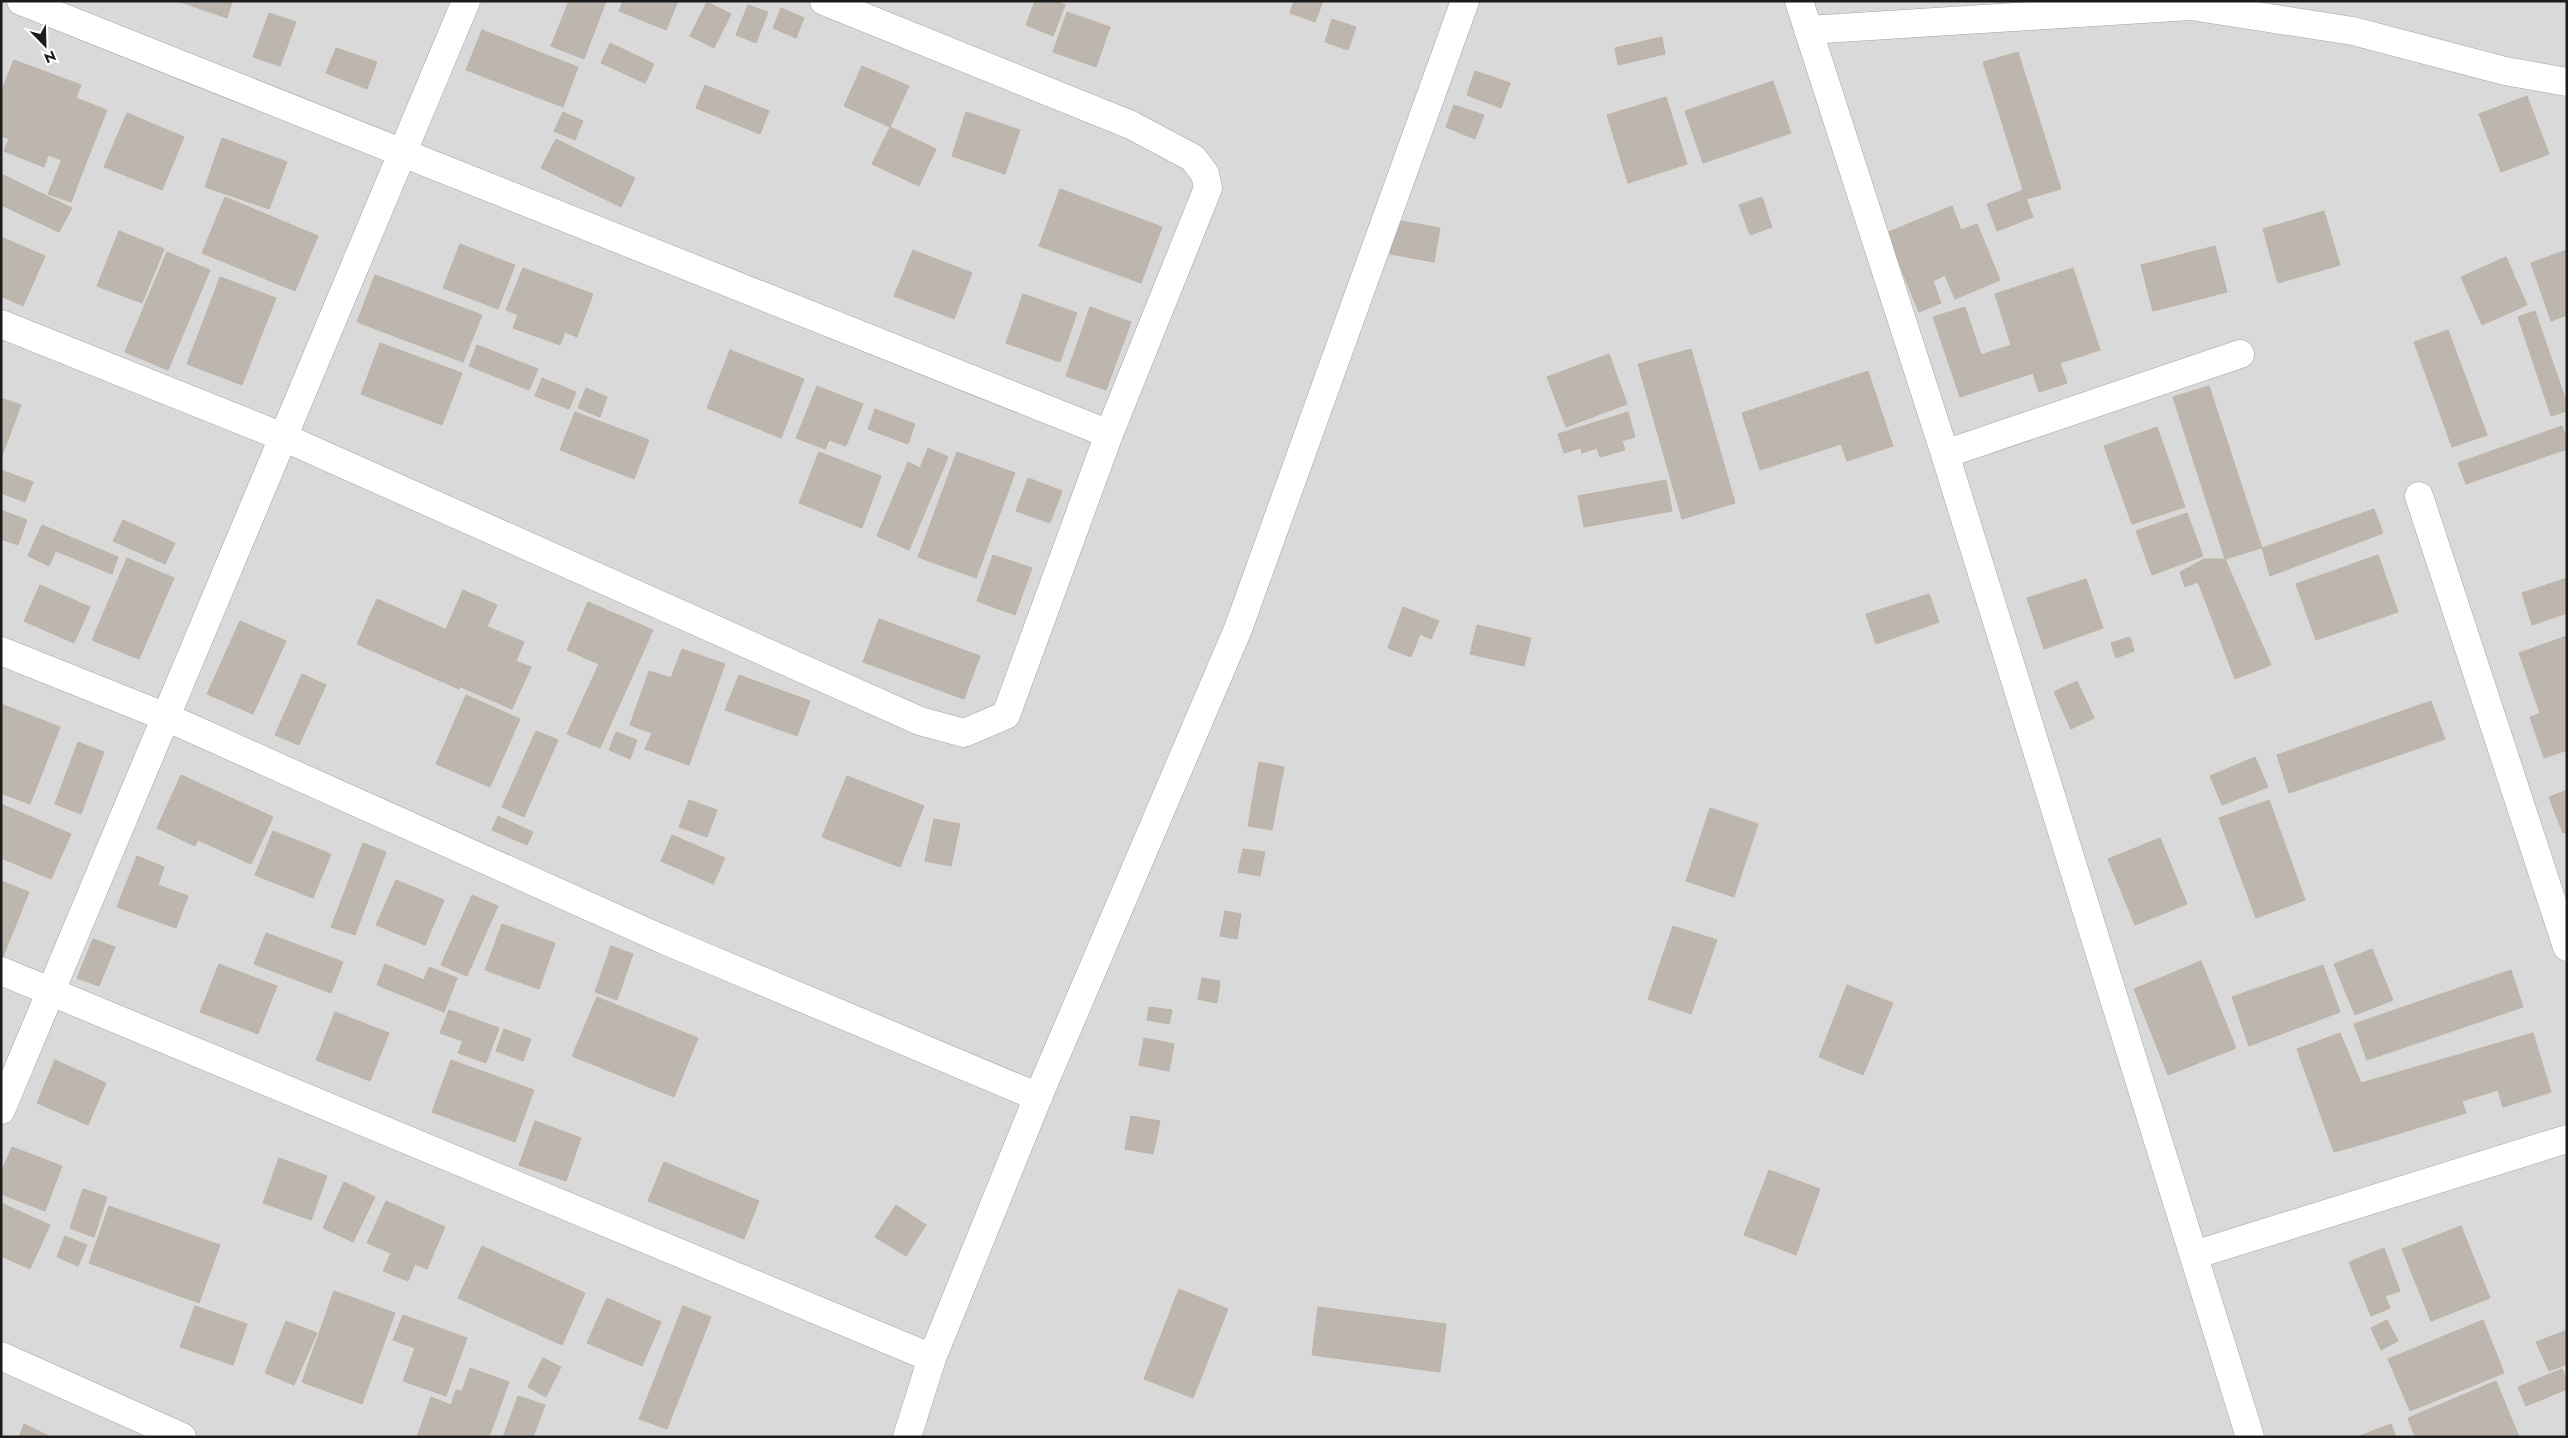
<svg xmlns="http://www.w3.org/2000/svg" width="2568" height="1438" viewBox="0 0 2568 1438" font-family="Jost,sans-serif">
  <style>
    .residential { fill: #dad9d9 }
    .building { fill: #bdb6af; stroke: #beb2a5 }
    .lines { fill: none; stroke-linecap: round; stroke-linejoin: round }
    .minor-casing { stroke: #a3a3a3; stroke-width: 29 }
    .minor { stroke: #fff; stroke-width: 28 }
  </style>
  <rect width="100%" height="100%" fill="#edeae2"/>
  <rect class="residential" x="1" y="1" width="2566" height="1436"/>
  <g class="building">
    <polygon points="178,1 232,1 227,18"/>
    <polygon points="569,1 606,1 584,59 551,46"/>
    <polygon points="623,1 678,1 666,30 619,11"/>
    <polygon points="1035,1 1056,1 1065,5 1053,36 1026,25"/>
    <polygon points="1294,1 1323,1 1315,22 1290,13"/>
    <polygon points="707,2 731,14 714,48 690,36"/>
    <polygon points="748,5 768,12 756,43 736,35"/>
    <polygon points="781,8 804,18 796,38 773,28"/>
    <polygon points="1067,12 1110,27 1096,67 1053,52"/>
    <polygon points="269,13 296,22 280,66 253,57"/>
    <polygon points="1332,19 1356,27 1348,50 1325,42"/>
    <polygon points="482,30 578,67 563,107 466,70"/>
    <polygon points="1662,37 1665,54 1618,65 1615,48"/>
    <polygon points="610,43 654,64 645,83 601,63"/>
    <polygon points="336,48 377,62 367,89 326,73"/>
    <polygon points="2018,52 2061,189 2026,199 1983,62"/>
    <polygon points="14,60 81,85 76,98 107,110 84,168 48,155 44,167 4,151 9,139 1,136 1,92"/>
    <polygon points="862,66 909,86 890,127 844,106"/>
    <polygon points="1475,71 1510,83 1501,108 1467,95"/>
    <polygon points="1773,81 1791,133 1703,163 1685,111"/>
    <polygon points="705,85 769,111 760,134 696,108"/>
    <polygon points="2527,96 2549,154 2501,172 2479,114"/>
    <polygon points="1666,97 1687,164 1628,183 1607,115"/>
    <polygon points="1454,105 1484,115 1475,139 1446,127"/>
    <polygon points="563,112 583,121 575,140 554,131"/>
    <polygon points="966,112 1020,130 1005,174 952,156"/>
    <polygon points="127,113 184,137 162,190 104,167"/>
    <polygon points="890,127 936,149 919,186 872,164"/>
    <polygon points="222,138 287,162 269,209 205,187"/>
    <polygon points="556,139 635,178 621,207 541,168"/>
    <polygon points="62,159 84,168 71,202 48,194"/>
    <polygon points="1,174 72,208 59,232 1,205"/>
    <polygon points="1060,189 1162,227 1141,283 1039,246"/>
    <polygon points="2023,190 2033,217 1997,231 1987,204"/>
    <polygon points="225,197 318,236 295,291 202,253"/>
    <polygon points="1762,197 1772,227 1750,235 1739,205"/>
    <polygon points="1952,206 1961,230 1977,224 2000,280 1955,299 1945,275 1933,281 1941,303 1919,312 1886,233"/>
    <polygon points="2324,211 2340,265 2278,283 2263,229"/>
    <polygon points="1395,220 1440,228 1434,262 1390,254"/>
    <polygon points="119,231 164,249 142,303 97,286"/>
    <polygon points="1,237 45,256 23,306 1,296"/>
    <polygon points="460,244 515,265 498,309 443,288"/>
    <polygon points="2215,246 2227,292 2153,311 2141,265"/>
    <polygon points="913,250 972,273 954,319 894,296"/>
    <polygon points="2567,250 2567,315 2551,321 2531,263"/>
    <polygon points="167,252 210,270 168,370 125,352"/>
    <polygon points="2506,257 2527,305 2482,325 2461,277"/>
    <polygon points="523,268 593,294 577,337 565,332 560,345 513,328 518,315 506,310"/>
    <polygon points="2073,268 2100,350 2060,363 2067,383 2039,392 2033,373 1960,397 1933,317 1965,307 1981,355 2011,345 1995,294"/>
    <polygon points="375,275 482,315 463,362 357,322"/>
    <polygon points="220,277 276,298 242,385 187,364"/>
    <polygon points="1023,294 1077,313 1060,362 1006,343"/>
    <polygon points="1090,307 1131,322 1106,390 1066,376"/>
    <polygon points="2535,311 2567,404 2567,411 2551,416 2518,317"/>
    <polygon points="2448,330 2487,435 2452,447 2414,342"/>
    <polygon points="380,343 462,373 442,425 361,394"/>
    <polygon points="477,345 538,369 529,390 469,366"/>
    <polygon points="1691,349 1735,503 1682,519 1638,364"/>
    <polygon points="730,350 804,379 781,438 707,408"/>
    <polygon points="1609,354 1627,404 1566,427 1547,377"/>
    <polygon points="1868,371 1893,446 1847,461 1841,444 1760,470 1742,413"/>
    <polygon points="542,378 576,392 569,409 535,396"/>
    <polygon points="817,386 863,404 846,446 829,440 825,449 796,438"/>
    <polygon points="2209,386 2262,548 2225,559 2173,397"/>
    <polygon points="586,388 607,397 600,417 578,408"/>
    <polygon points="1,398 21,405 1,458"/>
    <polygon points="875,409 915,424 908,444 868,429"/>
    <polygon points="575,412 649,440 634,479 560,450"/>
    <polygon points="1628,412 1635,437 1622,441 1625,450 1600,457 1597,448 1582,453 1581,448 1564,453 1558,434"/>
    <polygon points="2562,426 2567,440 2567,449 2466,484 2458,463"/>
    <polygon points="2157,427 2185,507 2132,524 2104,446"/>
    <polygon points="928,448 948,457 909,550 877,536 908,462 920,468"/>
    <polygon points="819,452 881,476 862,528 799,503"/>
    <polygon points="957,452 1015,473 976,578 918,557"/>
    <polygon points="1,470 33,482 25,502 1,493"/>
    <polygon points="1028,478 1062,491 1050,523 1016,511"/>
    <polygon points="1666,480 1672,511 1584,527 1578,496"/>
    <polygon points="2374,509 2383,533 2270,576 2262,548"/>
    <polygon points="1,510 27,520 18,545 1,539"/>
    <polygon points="2187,513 2203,556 2152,575 2136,531"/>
    <polygon points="123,520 175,543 165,564 113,541"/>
    <polygon points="42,525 63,534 49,566 28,556"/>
    <polygon points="63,534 118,557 112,574 56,551"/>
    <polygon points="993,555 1032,568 1015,615 977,601"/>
    <polygon points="2378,555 2398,612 2316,640 2296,584"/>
    <polygon points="127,558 174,578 139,659 92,640"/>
    <polygon points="2204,559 2225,559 2271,665 2235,679 2198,582 2185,587 2180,572"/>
    <polygon points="2567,578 2567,613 2532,625 2522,593"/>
    <polygon points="2086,579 2103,628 2044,649 2027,598"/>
    <polygon points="40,585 90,607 74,643 24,621"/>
    <polygon points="463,590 497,605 479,644 446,629"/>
    <polygon points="1929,594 1939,622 1876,644 1866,614"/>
    <polygon points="377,599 479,644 459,689 357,644"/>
    <polygon points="588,602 653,630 600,748 567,734 599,664 567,650"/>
    <polygon points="1403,607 1439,621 1431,639 1420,634 1411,657 1388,648"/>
    <polygon points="879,619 980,656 964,699 863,662"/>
    <polygon points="240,621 286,641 253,714 207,694"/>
    <polygon points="1477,625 1531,638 1524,666 1470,654"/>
    <polygon points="488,627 524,642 516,661 531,667 512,709 461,687"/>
    <polygon points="2567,636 2567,704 2540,713 2519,653"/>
    <polygon points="2130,637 2134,651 2116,658 2111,643"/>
    <polygon points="682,649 725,664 689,765 645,749 652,733 630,725 649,671 671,678"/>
    <polygon points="302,674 326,685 299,745 275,735"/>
    <polygon points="739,675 810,701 797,736 725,710"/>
    <polygon points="2077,681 2094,718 2071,729 2054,692"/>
    <polygon points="466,695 520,719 490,787 436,764"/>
    <polygon points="2431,701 2445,739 2289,793 2277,755"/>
    <polygon points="1,704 60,727 30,804 1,793"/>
    <polygon points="2567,704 2567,750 2544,758 2530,717"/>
    <polygon points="536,731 558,740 524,817 502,807"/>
    <polygon points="616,732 637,740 630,759 609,750"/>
    <polygon points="78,742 104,752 81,814 55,804"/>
    <polygon points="2255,757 2268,787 2222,805 2210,776"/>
    <polygon points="1259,762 1284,767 1272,830 1248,826"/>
    <polygon points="181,775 273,817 251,864 198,840 195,846 157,828"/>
    <polygon points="847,776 924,806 900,867 822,837"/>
    <polygon points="2567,790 2567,832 2563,833 2549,797"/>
    <polygon points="689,800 717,810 707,837 679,827"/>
    <polygon points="2269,800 2305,900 2256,918 2219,818"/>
    <polygon points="1,804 71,834 51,879 1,858"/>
    <polygon points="1710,808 1758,824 1734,897 1686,881"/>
    <polygon points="498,816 533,832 527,845 492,830"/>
    <polygon points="934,819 960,824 951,866 925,861"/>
    <polygon points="273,831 331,854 313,898 255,875"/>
    <polygon points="672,835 725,858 713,884 661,861"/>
    <polygon points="2160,838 2187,904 2135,925 2108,859"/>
    <polygon points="363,843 386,852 374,884 351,875"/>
    <polygon points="1243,849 1265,852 1260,876 1238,872"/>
    <polygon points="137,856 164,867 158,885 188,896 176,928 117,907"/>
    <polygon points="351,875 374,884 355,935 331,927"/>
    <polygon points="396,880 444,900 425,945 376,925"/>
    <polygon points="1,881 29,892 2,959 1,958"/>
    <polygon points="472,895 498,906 467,976 441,965"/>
    <polygon points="1225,911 1241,914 1237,939 1220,936"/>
    <polygon points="502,924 555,943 539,989 485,970"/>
    <polygon points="1673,926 1717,940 1691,1014 1648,999"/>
    <polygon points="266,933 343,962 331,993 254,964"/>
    <polygon points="93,939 115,947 99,986 77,978"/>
    <polygon points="611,946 633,954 617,1000 595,992"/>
    <polygon points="2372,949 2393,1000 2355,1015 2334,964"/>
    <polygon points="2201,961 2236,1048 2168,1075 2134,989"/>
    <polygon points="219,964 277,986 258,1034 200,1012"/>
    <polygon points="385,964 424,980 429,967 457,978 444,1012 377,985"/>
    <polygon points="2323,965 2340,1012 2249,1046 2232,997"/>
    <polygon points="2511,970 2523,1007 2367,1060 2354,1024"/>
    <polygon points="1202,978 1220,981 1217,1003 1198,999"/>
    <polygon points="1847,985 1893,1003 1863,1075 1819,1057"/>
    <polygon points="597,997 698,1038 674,1097 572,1056"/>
    <polygon points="1149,1007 1172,1010 1169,1024 1147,1020"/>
    <polygon points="449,1010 499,1028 486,1063 458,1053 463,1041 440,1033"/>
    <polygon points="335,1012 389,1033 370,1081 316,1060"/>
    <polygon points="504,1029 531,1039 523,1061 496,1051"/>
    <polygon points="2340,1033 2361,1083 2377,1140 2334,1152 2297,1049"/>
    <polygon points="2533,1033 2551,1092 2503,1107 2498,1090 2462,1101 2466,1113 2377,1140 2361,1083"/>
    <polygon points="1144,1038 1174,1044 1169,1071 1139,1065"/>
    <polygon points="55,1060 106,1083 88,1125 37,1103"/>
    <polygon points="451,1060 534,1090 515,1142 432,1112"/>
    <polygon points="1131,1116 1160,1121 1153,1154 1125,1149"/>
    <polygon points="535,1121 581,1138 566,1181 519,1165"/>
    <polygon points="12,1147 62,1166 45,1211 1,1194 1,1173"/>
    <polygon points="279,1158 327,1176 311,1220 263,1203"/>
    <polygon points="664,1162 759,1201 744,1239 648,1201"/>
    <polygon points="1769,1170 1820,1189 1796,1255 1744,1235"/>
    <polygon points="344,1182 375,1197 353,1242 323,1228"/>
    <polygon points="83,1189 107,1197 94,1237 70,1228"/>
    <polygon points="386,1201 445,1227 427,1269 415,1264 408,1281 383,1271 391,1253 367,1243"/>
    <polygon points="1,1203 50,1225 30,1269 1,1256"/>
    <polygon points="896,1205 926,1225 906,1256 875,1237"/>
    <polygon points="109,1206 220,1245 199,1303 89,1263"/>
    <polygon points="2461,1226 2490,1298 2431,1321 2402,1249"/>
    <polygon points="65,1236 87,1245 78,1266 57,1257"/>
    <polygon points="482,1246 585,1293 562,1345 458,1298"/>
    <polygon points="2384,1248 2400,1291 2385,1296 2390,1308 2371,1316 2349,1262"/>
    <polygon points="1179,1289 1228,1309 1193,1398 1144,1379"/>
    <polygon points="334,1291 395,1313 362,1404 302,1382"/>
    <polygon points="607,1298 661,1322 642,1366 587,1343"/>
    <polygon points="195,1306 247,1324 233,1365 180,1347"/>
    <polygon points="683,1306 711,1317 667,1429 639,1419"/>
    <polygon points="1318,1307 1446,1324 1440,1372 1312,1355"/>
    <polygon points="403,1315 467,1338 446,1396 403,1381 415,1348 393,1340"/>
    <polygon points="2387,1320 2398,1341 2381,1350 2371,1328"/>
    <polygon points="2483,1320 2504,1373 2410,1411 2388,1359"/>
    <polygon points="286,1321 317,1333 294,1385 265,1373"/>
    <polygon points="2567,1330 2567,1364 2549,1371 2536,1342"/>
    <polygon points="543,1358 561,1367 546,1397 528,1387"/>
    <polygon points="470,1368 509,1382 489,1437 417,1437 431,1397 451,1405 456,1390 462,1391"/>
    <polygon points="2562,1369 2567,1381 2567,1389 2526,1406 2518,1387"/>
    <polygon points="2496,1381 2519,1437 2415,1437 2408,1418"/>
    <polygon points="518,1396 545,1405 533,1437 503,1437"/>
    <polygon points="24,1424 51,1437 19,1437"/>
    <polygon points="2391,1424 2396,1437 2357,1437"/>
  </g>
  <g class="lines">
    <defs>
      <g id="minor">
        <polyline points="21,1 1109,434"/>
        <polyline points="1799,1 1945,454 2250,1437"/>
        <polyline points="1808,30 2191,6 2353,31 2505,71 2567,82"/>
        <polyline points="1,324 283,437 920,721 964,733 1006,715 1109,434 1208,188 1205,174 1193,158 1131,125 824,1"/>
        <polyline points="1945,454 2240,354"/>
        <polyline points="2419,496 2567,947"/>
        <polyline points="1,651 166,717 662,939 1038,1097"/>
        <polyline points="1,971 932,1358"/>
        <polyline points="1,1110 466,1"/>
        <polyline points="2194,1255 2567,1139"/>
        <polyline points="1,1356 182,1437"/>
        <polyline points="907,1437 932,1358 1038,1097 1238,629 1465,1"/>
      </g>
    </defs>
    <use href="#minor" class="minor-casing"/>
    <use href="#minor" class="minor"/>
  </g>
  <rect width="2568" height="1438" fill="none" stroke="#1c1c1c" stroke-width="5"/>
  <g transform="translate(45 45) rotate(157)" stroke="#ffffff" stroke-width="4" paint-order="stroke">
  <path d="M0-4L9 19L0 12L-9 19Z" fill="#1c1c1c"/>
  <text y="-8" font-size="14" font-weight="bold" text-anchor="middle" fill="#1c1c1c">N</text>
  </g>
</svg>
